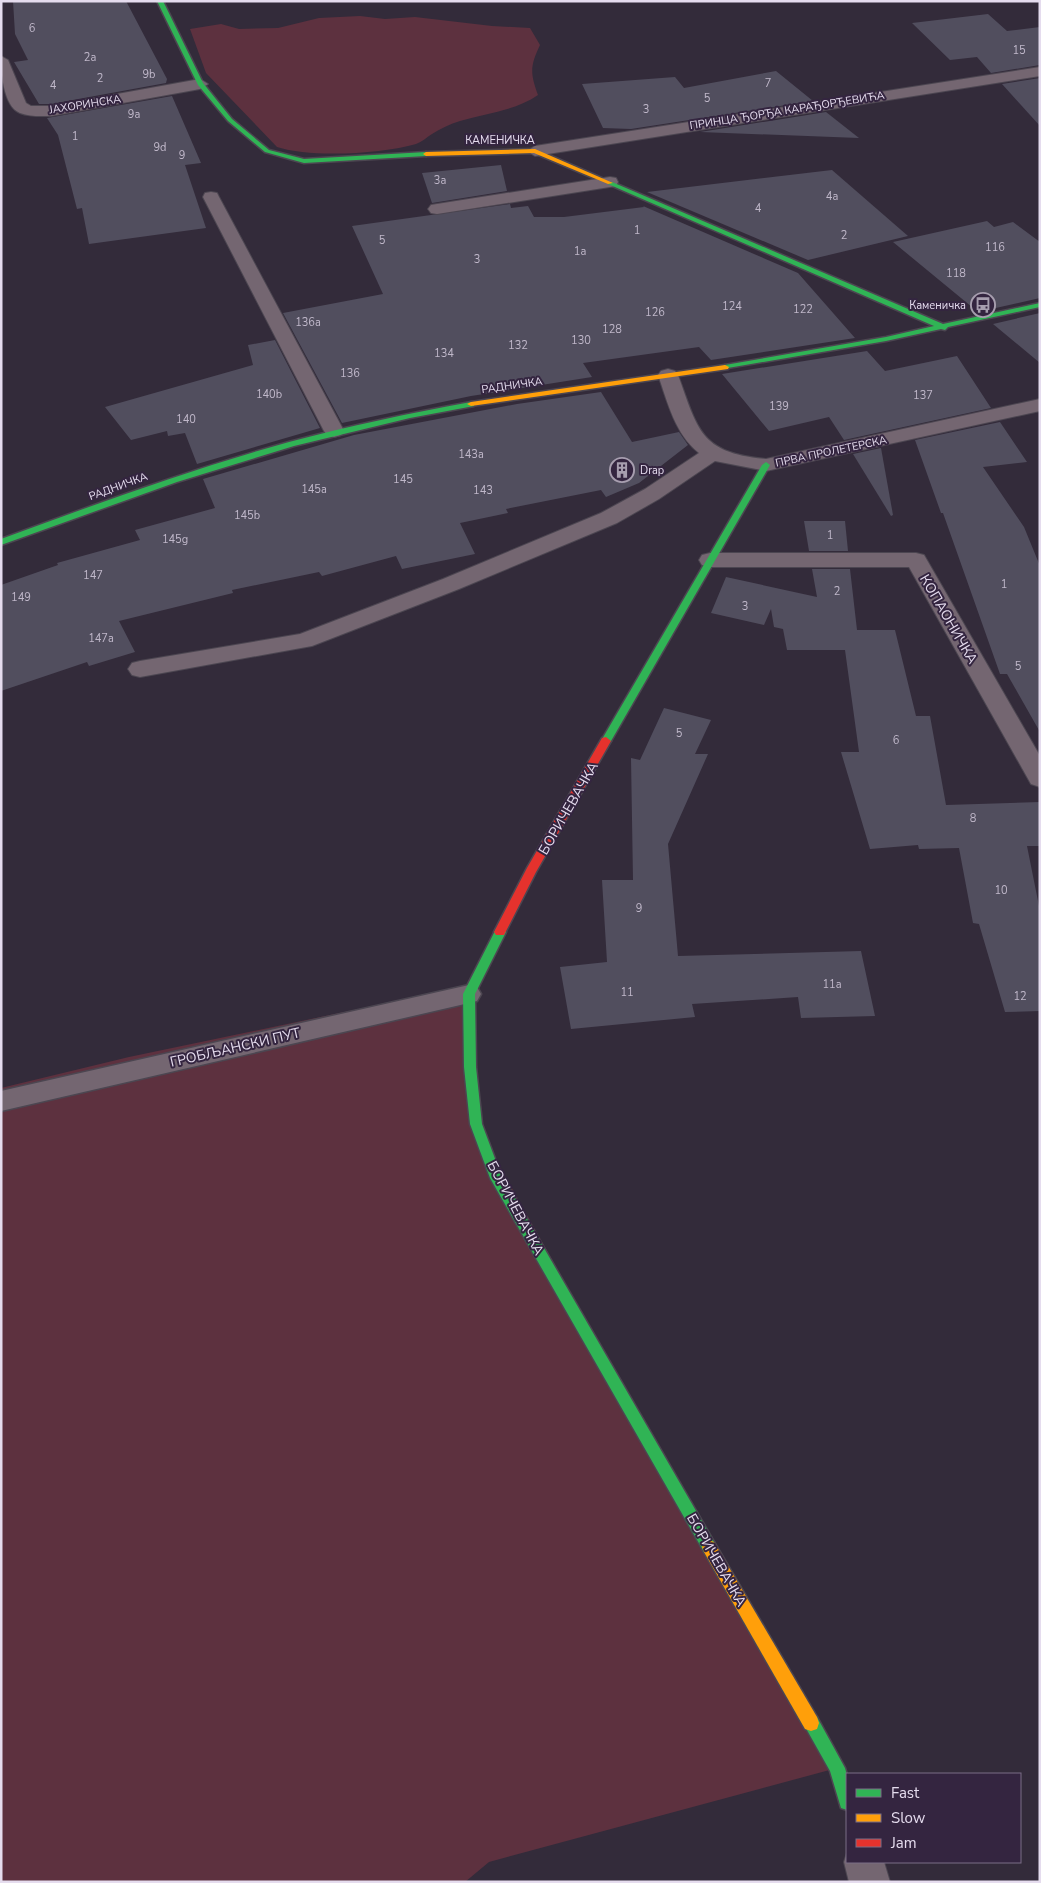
<svg xmlns="http://www.w3.org/2000/svg" width="1041" height="1883" viewBox="0 0 1041 1883" font-family="'Nunito Sans',sans-serif">
  <style>
    .green { fill: #5d313f }
    .building { fill: #514e5e }
    .lines { fill: none; stroke-linecap: round; stroke-linejoin: round }
    .lane-casing { stroke: #4c4651; stroke-width: 3 }
    .street-casing { stroke: #4c4651; stroke-width: 2 }
    .fast-casing { stroke: #4c4651; stroke-width: 3 }
    .slow-casing { stroke: #4c4651; stroke-width: 3 }
    .jam-casing { stroke: #4c4651; stroke-width: 3 }
    .lane { fill: #746671; fill-rule: evenodd }
    .street { fill: #746671; fill-rule: evenodd }
    .fast { fill: #30b455; fill-rule: evenodd }
    .slow { fill: #ff9f0a; fill-rule: evenodd }
    .jam { fill: #e5322d; fill-rule: evenodd }
    .labels { text-anchor: middle; stroke-width: 4; stroke-linejoin: round; paint-order: stroke }
    .number-label { font-size: 11px; fill: #c0b8ca }
    .far-street-label { font-size: 11px; fill: #e5dcee; stroke: #342540 }
    .far-poi-label { font-size: 11px; fill: #e5dcee; stroke: #342540; text-anchor: end }
    .street-label { font-size: 14px; fill: #e5dcee; stroke: #342540 }
  </style>
  <rect width="100%" height="100%" fill="#332b3a"/>
  <g class="green">
    <path d="M360 16 385 19 415 17 492 26 530 28 540 45C530 66 530 73 538 95 515 111 486 113 460 121 450 124 440 129 432 134 427 137 422 142 416 144 382 154 310 158 277 147L206 73 190 29 221 24 239 29 278 28 319 18Z"/>
    <polygon points="469,994 476,1124 837,1768 489,1862 465,1882 1,1882 1,1088 129,1057 397,1001"/>
  </g>
  <g class="building">
    <polygon points="13,1 126,1 167,79 166,83 51,104 39,104 14,62 28,60 15,34"/>
    <polygon points="988,14 1007,31 1040,27 1040,65 991,73 977,57 950,60 912,23"/>
    <polygon points="776,71 813,101 631,129 603,128 582,84 675,77 684,88"/>
    <polygon points="1040,78 1040,126 1002,84"/>
    <polygon points="172,96 201,163 185,165 206,228 89,244 82,208 77,209 58,135 47,118"/>
    <polygon points="826,112 859,138 700,132"/>
    <polygon points="501,165 507,191 432,203 422,173"/>
    <polygon points="832,170 908,236 808,260 647,192"/>
    <polygon points="510,204 511,208 528,206 534,217 564,217 644,207 643,206 798,273 855,338 711,360 699,347 583,363 592,377 471,396 342,423 283,313 383,294 352,226"/>
    <polygon points="987,221 994,227 1013,222 1040,242 1040,298 978,312 893,242"/>
    <polygon points="1040,313 1040,363 993,324"/>
    <polygon points="275,340 320,428 197,464 185,433 168,436 167,431 131,440 105,407 253,365 248,345"/>
    <polygon points="867,351 885,371 957,356 991,408 844,440 829,417 769,431 722,374"/>
    <polygon points="601,392 632,442 679,432 688,445 639,483 606,497 601,490 506,509 508,513 460,523 475,554 402,569 396,556 322,576 319,572 232,590 233,593 119,621 135,652 89,666 87,662 1,691 1,585 58,565 57,563 140,540 135,530 215,508 203,479 354,435 517,404"/>
    <polygon points="1000,422 1027,462 983,467 1024,527 1040,566 1040,732 1007,674 1000,674 943,513 941,513 915,440"/>
    <polygon points="881,448 893,515 891,516 853,454"/>
    <polygon points="804,521 845,521 848,551 809,551"/>
    <polygon points="812,569 850,569 857,630 895,630 916,716 930,716 946,805 1040,802 1040,846 1027,846 1040,911 1040,1011 1005,1012 979,924 973,923 959,848 919,849 918,845 870,849 841,752 859,752 845,650 787,650 783,629 774,627 771,609 764,625 711,613 726,577 817,597"/>
    <polygon points="664,708 711,720 695,754 708,754 668,844 678,956 861,951 875,1016 801,1018 798,997 692,1004 695,1017 571,1029 560,967 607,962 602,880 633,880 631,758 640,760"/>
  </g>
  <g class="lines">
    <defs>
      <polygon id="lane" points="469,985 477,987 481,994 477,1001 469,1003 1,1111 1,1091"/>
      <g id="street">
        <path d="M1 56 8 60 26 103 31 106H51L200 79 208 84 200 89 51 116C41 116 30 117 20 113 3 106 1 71 1 56Z"/>
        <polygon points="1040,67 1040,76 535,156 527,151 535,146"/>
        <polygon points="610,177 616,178 618,182 616,186 437,214 431,213 428,209 431,205 437,204"/>
        <polygon points="211,192 217,193 219,197 344,431 341,435 334,437 327,435 324,431 203,197 205,193"/>
        <path d="M668 369 675 371 678 375C698 430 700 453 766 459L1040 399V411L766 471 715 461 659 499 617 523 459 589 312 646 140 677 132 675 128 669 132 663 140 661 300 634 443 579 601 513 645 489 699 453C675 434 668 403 658 375L661 371Z"/>
        <polygon points="710,553 916,553 924,555 1040,756 1040,787 1031,784 909,567 710,567 702,565 699,560 702,555"/>
        <polygon points="847,1853 847,1862 884,1862 890,1882 849,1882 844,1862"/>
      </g>
      <g id="fast">
        <polygon points="157,1 163,1 203,83 232,119 269,150 304,159 426,152 429,154 426,156 304,163 265,152 228,121 198,85"/>
        <polygon points="608,182 612,182 943,324 1040,303 1040,307 948,327 945,330 941,329 886,341 722,369 721,367 725,365 886,337 934,326 608,184"/>
        <path d="M471 402H474V406L410 418 294 446 177 482 1 545V539C96 504 192 469 289 442 349 426 410 413 471 402Z"/>
        <polygon points="766,462 770,465 611,741 606,745 602,744 601,741 762,465"/>
        <polygon points="500,928 504,929 506,932 475,994 476,1067 482,1124 500,1172 714,1542 716,1547 714,1552 709,1554 704,1552 490,1178 470,1124 464,1067 463,994 496,929"/>
        <polygon points="811,1715 817,1717 845,1768 847,1775 847,1810 841,1808 830,1771 803,1723 805,1717"/>
      </g>
      <g id="slow">
        <polygon points="535,149 613,183 608,184 534,153 426,156 423,154 426,152"/>
        <polygon points="725,365 729,367 728,369 471,406 467,404 471,402"/>
        <polygon points="709,1540 714,1542 817,1717 819,1723 817,1729 811,1731 805,1729 704,1552 702,1547 704,1542"/>
      </g>
      <polygon id="jam" points="606,737 611,741 536,872 504,935 496,935 494,932 527,868 602,738"/>
    </defs>
    <use href="#lane" class="lane-casing"/>
    <use href="#street" class="street-casing"/>
    <use href="#fast" class="fast-casing"/>
    <use href="#slow" class="slow-casing"/>
    <use href="#jam" class="jam-casing"/>
    <use href="#lane" class="lane"/>
    <use href="#street" class="street"/>
    <use href="#fast" class="fast"/>
    <use href="#slow" class="slow"/>
    <use href="#jam" class="jam"/>
  </g>
  <defs>
    <symbol id="bus-ring" viewBox="-11 -11 22 22"><circle r="9.5" fill="#342540" stroke="#a79eaf" stroke-width="1.5"/><path d="M-5-6H5V4H4V6H2V4H-2V6H-4V4H-5ZM-3.5-4V0h7V-4ZM-3.5 1.2v1.5H-2V1.2ZM2 1.2v1.5H3.5V1.2Z" fill="#a79eaf"/></symbol>
    <symbol id="building-ring" viewBox="-11 -11 22 22"><circle r="9.5" fill="#342540" stroke="#a79eaf" stroke-width="1.5"/><path d="M-4-6H4V6H1V3H-1V6H-4ZM-2.5-4.3h1.7v1.8h-1.7ZM.8-4.3h1.7v1.8H.8ZM-2.5-1h1.7V.8h-1.7ZM.8-1h1.7V.8H.8Z" fill="#a79eaf"/></symbol>
  </defs>
  <g fill-rule="evenodd">
    <use href="#bus-ring" x="969" y="291" width="28" height="28"/>
    <use href="#building-ring" x="608" y="456" width="28" height="28"/>
  </g>
  <g class="labels">
    <g class="number-label">
      <text x="32" y="32">6</text>
      <text x="1019" y="54">15</text>
      <text x="90" y="61">2a</text>
      <text x="149" y="78">9b</text>
      <text x="100" y="82">2</text>
      <text x="768" y="87">7</text>
      <text x="53" y="89">4</text>
      <text x="707" y="102">5</text>
      <text x="646" y="113">3</text>
      <text x="134" y="118">9a</text>
      <text x="75" y="140">1</text>
      <text x="160" y="151">9d</text>
      <text x="182" y="159">9</text>
      <text x="440" y="184">3a</text>
      <text x="832" y="200">4a</text>
      <text x="758" y="212">4</text>
      <text x="637" y="234">1</text>
      <text x="844" y="239">2</text>
      <text x="382" y="244">5</text>
      <text x="995" y="251">116</text>
      <text x="580" y="255">1a</text>
      <text x="477" y="263">3</text>
      <text x="956" y="277">118</text>
      <text x="732" y="310">124</text>
      <text x="803" y="313">122</text>
      <text x="655" y="316">126</text>
      <text x="308" y="326">136a</text>
      <text x="612" y="333">128</text>
      <text x="581" y="344">130</text>
      <text x="518" y="349">132</text>
      <text x="444" y="357">134</text>
      <text x="350" y="377">136</text>
      <text x="269" y="398">140b</text>
      <text x="923" y="399">137</text>
      <text x="779" y="410">139</text>
      <text x="186" y="423">140</text>
      <text x="471" y="458">143a</text>
      <text x="403" y="483">145</text>
      <text x="314" y="493">145a</text>
      <text x="483" y="494">143</text>
      <text x="247" y="519">145b</text>
      <text x="830" y="539">1</text>
      <text x="175" y="543">145g</text>
      <text x="93" y="579">147</text>
      <text x="1004" y="588">1</text>
      <text x="837" y="595">2</text>
      <text x="21" y="601">149</text>
      <text x="745" y="610">3</text>
      <text x="101" y="642">147a</text>
      <text x="1018" y="670">5</text>
      <text x="679" y="737">5</text>
      <text x="896" y="744">6</text>
      <text x="973" y="822">8</text>
      <text x="1001" y="894">10</text>
      <text x="639" y="912">9</text>
      <text x="832" y="988">11a</text>
      <text x="627" y="996">11</text>
      <text x="1020" y="1000">12</text>
    </g>
    <g class="far-street-label">
      <text transform="translate(85 104) rotate(-9)" y="4">ЈАХОРИНСКА</text>
      <text transform="translate(787 110) rotate(-9)" y="4">ПРИНЦА ЂОРЂА КАРАЂОРЂЕВИЋА</text>
      <text x="500" y="144">КАМЕНИЧКА</text>
      <text transform="translate(512 385) rotate(-8)" y="4">РАДНИЧКА</text>
      <text transform="translate(831 451) rotate(-12)" y="4">ПРВА ПРОЛЕТЕРСКА</text>
      <text transform="translate(118 486) rotate(-20)" y="4">РАДНИЧКА</text>
    </g>
    <g class="far-poi-label">
      <text x="966" y="309">Каменичка</text>
      <text x="640" y="474" text-anchor="start">Drap</text>
    </g>
    <g class="street-label">
      <text transform="translate(949 619) rotate(60)" y="5">КОПАОНИЧКА</text>
      <text transform="translate(568 808) rotate(-60)" y="5">БОРИЧЕВАЧКА</text>
      <text transform="translate(235 1047) rotate(-13)" y="5">ГРОБЉАНСКИ ПУТ</text>
      <text transform="translate(516 1208) rotate(62)" y="5">БОРИЧЕВАЧКА</text>
      <text transform="translate(717 1560) rotate(60)" y="5">БОРИЧЕВАЧКА</text>
    </g>
  </g>
  <rect width="1041" height="1883" fill="none" stroke="#e5dcee" stroke-width="5"/>
  <rect x="846" y="1773" width="175" height="90" fill="#342540" stroke="#7b6e86"/>
  <rect x="856" y="1789" width="25" height="8" fill="#30b455" stroke="#7b6e86"/>
  <text x="891" y="1798" font-size="15" fill="#e5dcee">Fast</text>
  <rect x="856" y="1814" width="25" height="8" fill="#ff9f0a" stroke="#7b6e86"/>
  <text x="891" y="1823" font-size="15" fill="#e5dcee">Slow</text>
  <rect x="856" y="1839" width="25" height="8" fill="#e5322d" stroke="#7b6e86"/>
  <text x="891" y="1848" font-size="15" fill="#e5dcee">Jam</text>
</svg>
